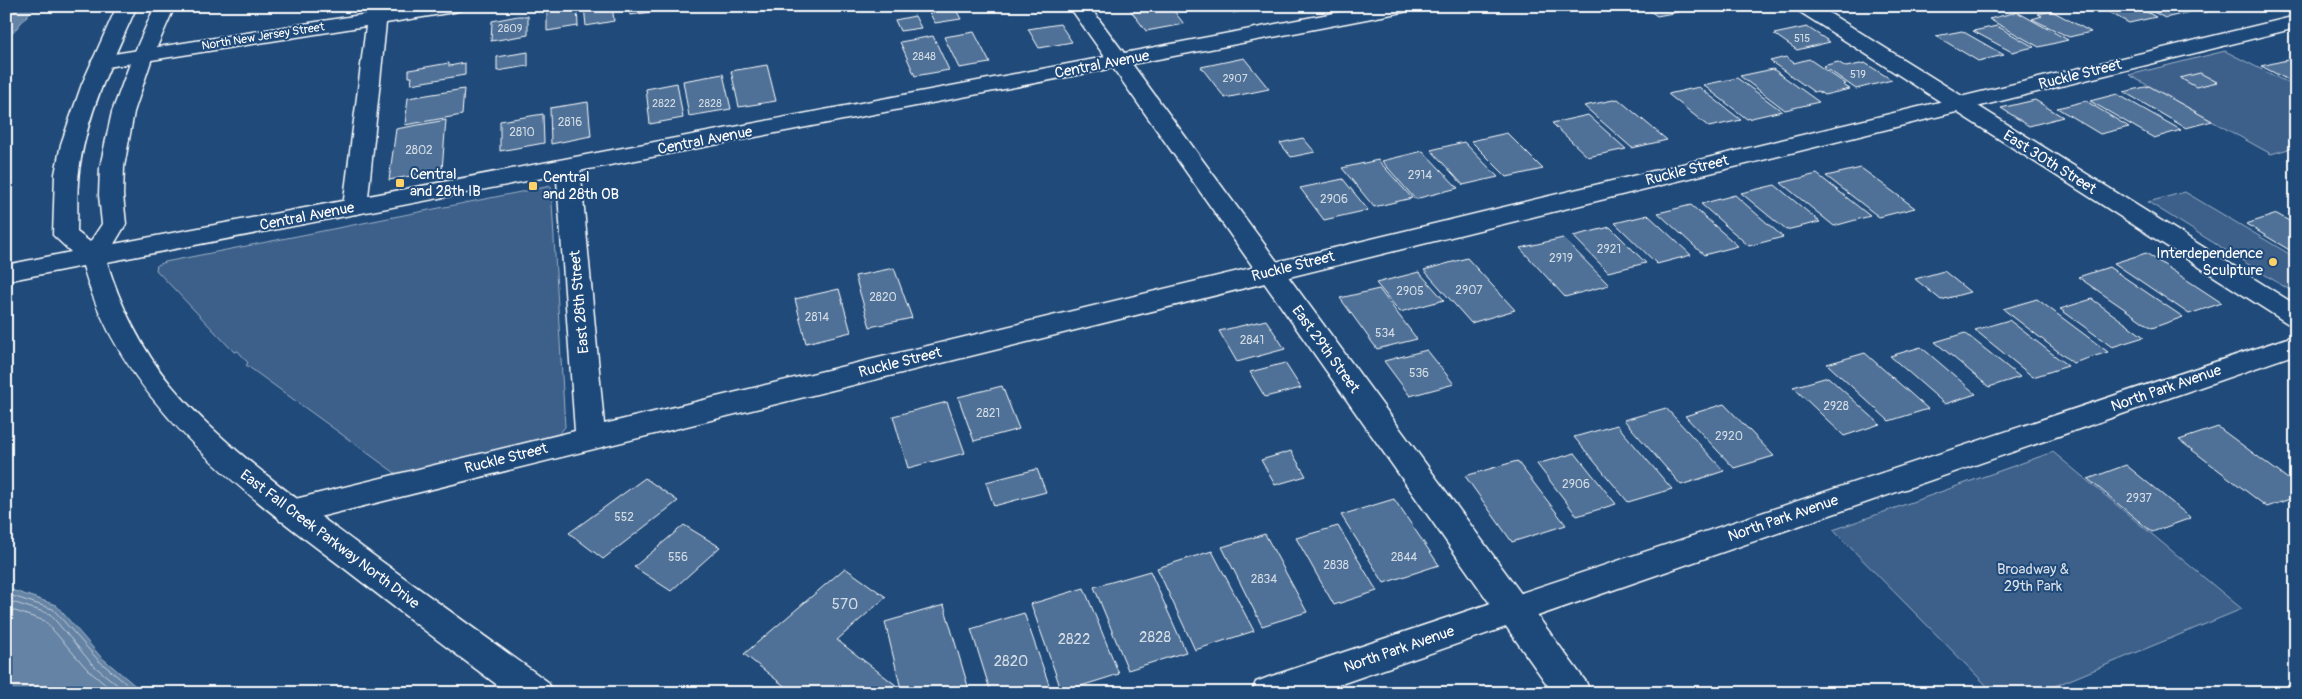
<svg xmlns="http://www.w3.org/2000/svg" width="2302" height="699" viewBox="0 0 2302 699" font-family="Pangolin,sans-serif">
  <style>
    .green { fill: #3c618b; stroke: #9eb0c5 }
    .water { fill: #6583a4; stroke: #a3b5c8 }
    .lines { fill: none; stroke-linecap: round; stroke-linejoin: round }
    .shore { stroke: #c1cddb; stroke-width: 1 }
    .building { fill: #507197; stroke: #fff }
    .minor-casing { stroke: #fff; stroke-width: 3 }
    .major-casing { stroke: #fff; stroke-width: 3 }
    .minor { fill: #1f4a7a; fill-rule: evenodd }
    .major { fill: #1f4a7a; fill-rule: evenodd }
    .poi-dot { fill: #ffd166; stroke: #1f4a7a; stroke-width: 2 }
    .labels { text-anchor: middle; stroke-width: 4; stroke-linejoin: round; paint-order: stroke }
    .far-number-label { font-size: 11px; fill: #d3dce5 }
    .far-street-label { font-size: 12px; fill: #fff; stroke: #1f4a7a }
    .number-label { font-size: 12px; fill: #d3dce5 }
    .street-label { font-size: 15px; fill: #fff; stroke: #1f4a7a }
    .poi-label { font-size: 15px; fill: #fff; stroke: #1f4a7a; text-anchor: start }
    .park-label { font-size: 15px; fill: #d8dfe8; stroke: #1f4a7a }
    .near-number-label { font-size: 15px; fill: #d3dce5 }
  </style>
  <rect width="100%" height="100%" fill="#1f4a7a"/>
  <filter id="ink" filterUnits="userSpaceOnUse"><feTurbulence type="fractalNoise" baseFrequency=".02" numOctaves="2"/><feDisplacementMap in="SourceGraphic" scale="10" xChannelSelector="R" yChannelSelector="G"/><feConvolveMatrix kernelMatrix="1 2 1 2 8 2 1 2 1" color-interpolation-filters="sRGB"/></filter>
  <g filter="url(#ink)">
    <g class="green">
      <polygon points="2225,51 2296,87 2296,147 2271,154 2129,75"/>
      <polygon points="551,186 565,427 559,434 400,474 395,473 246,365 248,363 238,351 234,352 156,270 157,265 165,262"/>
      <polygon points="2185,192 2296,258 2296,294 2148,202"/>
      <polygon points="2053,452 2242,609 2038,693 1994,693 1833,530"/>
    </g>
    <g class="water">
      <polygon points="6,6 35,6 6,41"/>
      <polygon points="6,588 56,605 101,657 144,693 6,693"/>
    </g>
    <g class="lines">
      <g class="shore">
        <polyline points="6,594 53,609 98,660 137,693"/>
        <polyline points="6,600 50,614 93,665 127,693"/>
        <polyline points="6,608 45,621 88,670 115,693"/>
      </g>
    </g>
    <g class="building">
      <polygon points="577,6 578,26 547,31 547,10"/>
      <polygon points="584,6 612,6 614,21 586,26"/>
      <polygon points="628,6 658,6 659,11 630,15"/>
      <polygon points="1138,6 1170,6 1184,24 1146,31 1129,8"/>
      <polygon points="1227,6 1261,6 1263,8 1233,13"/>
      <polygon points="1643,6 1670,6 1678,12 1657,16"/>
      <polygon points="2097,6 2136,6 2156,17 2129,23"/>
      <polygon points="2142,6 2178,6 2190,12 2165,18"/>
      <polygon points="2188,6 2214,6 2220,9 2202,13"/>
      <polygon points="955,8 961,19 935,23 929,12"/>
      <polygon points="2052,11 2091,32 2069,37 2032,19 2042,16 2038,14"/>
      <polygon points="2017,12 2068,40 2039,47 1989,19"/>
      <polygon points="518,16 528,16 528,35 491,41 492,21"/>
      <polygon points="915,16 921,28 900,31 895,20"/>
      <polygon points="1060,24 1072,42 1039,48 1028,29"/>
      <polygon points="1997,26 2034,47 2012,52 1973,31"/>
      <polygon points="1807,27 1830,42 1797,50 1774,34"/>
      <polygon points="1962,31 2004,55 1978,61 1936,36"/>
      <polygon points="974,32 990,63 959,68 944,37"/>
      <polygon points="933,36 949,70 915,76 900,42"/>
      <polygon points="528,52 528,66 497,71 497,57"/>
      <polygon points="1786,57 1794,63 1809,59 1846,84 1843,85 1850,89 1824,95 1818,91 1814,92 1770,61"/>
      <polygon points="1244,58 1269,89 1225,98 1201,67"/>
      <polygon points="2287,60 2296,64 2296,84 2261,66"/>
      <polygon points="1838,62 1846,67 1865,63 1892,80 1856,89 1823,66"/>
      <polygon points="449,63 449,66 465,63 465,75 411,84 412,77 409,77 409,70"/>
      <polygon points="767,65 776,101 739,107 731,71"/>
      <polygon points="1773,69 1819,102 1785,110 1740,76"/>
      <polygon points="2200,73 2217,82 2196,87 2180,78"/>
      <polygon points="723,74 731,109 689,116 683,81"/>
      <polygon points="1737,78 1782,111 1747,119 1703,85"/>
      <polygon points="677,83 683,118 650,124 646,89"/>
      <polygon points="2149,86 2212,121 2186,128 2124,92"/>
      <polygon points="1699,87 1741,120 1709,127 1668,94"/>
      <polygon points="464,89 462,115 405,125 408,98"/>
      <polygon points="2117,94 2181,130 2154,138 2090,101"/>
      <polygon points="1618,99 1667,140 1632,148 1584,106"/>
      <polygon points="2035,100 2063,117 2029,126 2001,108"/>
      <polygon points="2086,101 2129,127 2100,134 2057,108"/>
      <polygon points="588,102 591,136 551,144 550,108"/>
      <polygon points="543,114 544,143 500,151 500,121"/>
      <polygon points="1588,115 1626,149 1588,157 1552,123"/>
      <polygon points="446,120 442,170 389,180 396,129"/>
      <polygon points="1507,133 1543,169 1507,177 1471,141"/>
      <polygon points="1303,138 1315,152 1291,157 1280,143"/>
      <polygon points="1464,142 1498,177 1463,185 1431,150"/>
      <polygon points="1423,151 1458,188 1415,199 1382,161"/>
      <polygon points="1378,160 1412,198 1374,207 1342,168"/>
      <polygon points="1861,168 1915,208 1879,217 1826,176"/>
      <polygon points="1817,174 1870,216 1834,226 1781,183"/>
      <polygon points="1343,179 1368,210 1324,220 1300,188"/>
      <polygon points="1775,185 1820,222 1786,230 1741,193"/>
      <polygon points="1735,195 1783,237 1749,246 1701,204"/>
      <polygon points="1691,205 1738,246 1704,255 1658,213"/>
      <polygon points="2277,214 2296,225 2296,254 2246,224"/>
      <polygon points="1648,215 1691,255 1657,264 1615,223"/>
      <polygon points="1610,227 1646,263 1608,272 1573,236"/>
      <polygon points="1563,238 1609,285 1565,297 1520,248"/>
      <polygon points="2146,253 2222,303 2189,314 2114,263"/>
      <polygon points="1467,258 1515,310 1471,323 1424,270"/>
      <polygon points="2109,267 2183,317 2152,328 2078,277"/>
      <polygon points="894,268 912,318 870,327 855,276"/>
      <polygon points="1944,271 1970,292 1941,300 1915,279"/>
      <polygon points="1419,272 1444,300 1400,312 1376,283"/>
      <polygon points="839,289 851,332 806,343 795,299"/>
      <polygon points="1379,289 1417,339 1377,349 1340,298"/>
      <polygon points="2037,299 2108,352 2073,363 2003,309"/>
      <polygon points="2092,299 2144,337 2112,347 2060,309"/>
      <polygon points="1266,320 1285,349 1237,362 1219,331"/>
      <polygon points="2009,320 2068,366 2033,377 1975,330"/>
      <polygon points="1965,333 2020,377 1989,387 1935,342"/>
      <polygon points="1921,347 1976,394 1945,404 1890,356"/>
      <polygon points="1427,350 1454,384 1410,396 1384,361"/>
      <polygon points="1865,353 1928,409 1889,421 1827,364"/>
      <polygon points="1285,363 1301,388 1265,397 1250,372"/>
      <polygon points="1828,377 1880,424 1844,436 1793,387"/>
      <polygon points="1002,386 1019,429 974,441 958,397"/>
      <polygon points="947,402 965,453 908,468 893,416"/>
      <polygon points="1724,404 1774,456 1734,468 1685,416"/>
      <polygon points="1666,408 1724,471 1681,485 1624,420"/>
      <polygon points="1617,425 1672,489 1628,502 1574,437"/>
      <polygon points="2218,427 2296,485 2296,497 2267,507 2179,440"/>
      <polygon points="1291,451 1306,476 1275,485 1261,460"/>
      <polygon points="1575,453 1616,504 1577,516 1537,464"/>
      <polygon points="1517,461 1566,525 1512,542 1465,476"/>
      <polygon points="2126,465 2191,518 2152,532 2088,479"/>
      <polygon points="1037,469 1046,492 994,506 986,482"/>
      <polygon points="645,478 678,501 603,559 569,533"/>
      <polygon points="1394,499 1439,565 1384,583 1341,515"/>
      <polygon points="684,525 720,547 671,591 634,567"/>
      <polygon points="1338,526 1377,591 1334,605 1296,538"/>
      <polygon points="1265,534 1307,612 1262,626 1222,547"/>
      <polygon points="1212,551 1254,631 1195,650 1157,568"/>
      <polygon points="845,568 886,597 837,640 901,689 885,622 944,605 970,693 793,693 744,654"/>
      <polygon points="1150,571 1186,652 1128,670 1094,587"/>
      <polygon points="1084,588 1119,674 1062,692 1031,604"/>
      <polygon points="1024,613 1052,693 991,693 971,629"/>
      <polygon points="1489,686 1493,693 1470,693"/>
    </g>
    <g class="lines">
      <defs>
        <g id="minor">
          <polygon points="368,6 388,6 387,11 415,6 464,6 461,10 454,12 386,23 367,207 364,212 355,214 346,212 343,207 366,26 101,68 94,66 91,62 94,58 101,56 367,14"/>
          <polygon points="2296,16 2296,28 291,524 280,521 275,512 280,503 291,500 575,431 556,166 560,161 568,159 576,161 580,166 604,424"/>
          <polygon points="2296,335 2296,354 1315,693 1251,693 1256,682 1269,677"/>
        </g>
        <g id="major">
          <path d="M117 6H137C114 57 89 108 80 164 76 186 78 210 77 232L90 242 102 224 99 195 100 167 112 112 132 58 155 6H175L152 58 134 112 124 167 123 195 126 224 114 244 1105 57 1069 6H1089L1124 53 1371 6H1413L1410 10 1403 12 1132 64 1586 682 1591 693H1553L1113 68 107 262C120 305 142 350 171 385 219 443 294 497 355 542 419 589 483 635 548 682L553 693H508C453 652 399 611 345 569 238 489 120 401 83 266L6 281V265L71 252 53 235 55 174 61 144 82 84Z"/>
          <polygon points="1794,6 1818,6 2296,305 2296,326 2287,323 1797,10"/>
        </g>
      </defs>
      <use href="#minor" class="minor-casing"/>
      <use href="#major" class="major-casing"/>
      <use href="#minor" class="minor"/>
      <use href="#major" class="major"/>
    </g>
  </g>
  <g class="poi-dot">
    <rect x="395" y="178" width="10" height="10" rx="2.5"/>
    <rect x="528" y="181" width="10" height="10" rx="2.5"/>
    <circle cx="2273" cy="262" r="5"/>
  </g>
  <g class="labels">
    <g class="far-number-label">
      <text x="510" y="32">2809</text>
      <text x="1802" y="42">515</text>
      <text x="924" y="60">2848</text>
      <text x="1858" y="78">519</text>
      <text x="1235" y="82">2907</text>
      <text x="664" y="107">2822</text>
      <text x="710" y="107">2828</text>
    </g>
    <g class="far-street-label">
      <text transform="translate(263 36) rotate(-9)" y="4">North New Jersey Street</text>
    </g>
    <g class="number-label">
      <text x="570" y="126">2816</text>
      <text x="522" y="136">2810</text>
      <text x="419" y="154">2802</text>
      <text x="1420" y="179">2914</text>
      <text x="1334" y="203">2906</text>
      <text x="1609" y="253">2921</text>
      <text x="1561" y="262">2919</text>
      <text x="1469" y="294">2907</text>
      <text x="1410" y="295">2905</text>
      <text x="883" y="301">2820</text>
      <text x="817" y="321">2814</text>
      <text x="1385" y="337">534</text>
      <text x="1252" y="344">2841</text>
      <text x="1419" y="377">536</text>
      <text x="1836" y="410">2928</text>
      <text x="988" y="417">2821</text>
      <text x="1729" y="440">2920</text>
      <text x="1576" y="488">2906</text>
      <text x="2139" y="502">2937</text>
      <text x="624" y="521">552</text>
      <text x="678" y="561">556</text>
      <text x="1404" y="561">2844</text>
      <text x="1336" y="569">2838</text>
      <text x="1264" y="583">2834</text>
    </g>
    <g class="street-label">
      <text transform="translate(1102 64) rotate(-11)" y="5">Central Avenue</text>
      <text transform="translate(2080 74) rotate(-14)" y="5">Ruckle Street</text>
      <text transform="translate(705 140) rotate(-11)" y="5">Central Avenue</text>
      <text transform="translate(2050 162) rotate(32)" y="5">East 30th Street</text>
      <text transform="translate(1687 170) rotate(-14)" y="5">Ruckle Street</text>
      <text transform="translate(307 216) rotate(-11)" y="5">Central Avenue</text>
      <text transform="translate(1293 266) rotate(-14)" y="5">Ruckle Street</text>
      <text transform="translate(579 302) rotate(-95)" y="5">East 28th Street</text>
      <text transform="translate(1326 349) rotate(54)" y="5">East 29th Street</text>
      <text transform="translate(900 362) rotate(-14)" y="5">Ruckle Street</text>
      <text transform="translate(2166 388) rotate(-19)" y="5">North Park Avenue</text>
      <text transform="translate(506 458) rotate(-14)" y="5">Ruckle Street</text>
      <text transform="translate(1783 518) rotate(-19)" y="5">North Park Avenue</text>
      <text transform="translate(330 539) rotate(37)" y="5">East Fall Creek Parkway North Drive</text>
      <text transform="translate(1399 649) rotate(-19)" y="5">North Park Avenue</text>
    </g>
    <g class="poi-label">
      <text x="410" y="179">Central<tspan x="410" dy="17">and 28th IB</tspan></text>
      <text x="543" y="182">Central<tspan x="543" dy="17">and 28th OB</tspan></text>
      <text x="2263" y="258" text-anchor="end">Interdependence<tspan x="2263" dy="17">Sculpture</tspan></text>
    </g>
    <g class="park-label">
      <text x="2033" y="574">Broadway &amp;<tspan x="2033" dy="17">29th Park</tspan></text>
    </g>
    <g class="near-number-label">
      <text x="845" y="609">570</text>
      <text x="1155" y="642">2828</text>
      <text x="1074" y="644">2822</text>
      <text x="1011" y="666">2820</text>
    </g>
  </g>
  <rect width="2302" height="699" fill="none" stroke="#1f4a7a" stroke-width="25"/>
  <rect x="12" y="12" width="2277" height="674" fill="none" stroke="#fff" stroke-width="2" filter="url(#ink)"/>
</svg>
